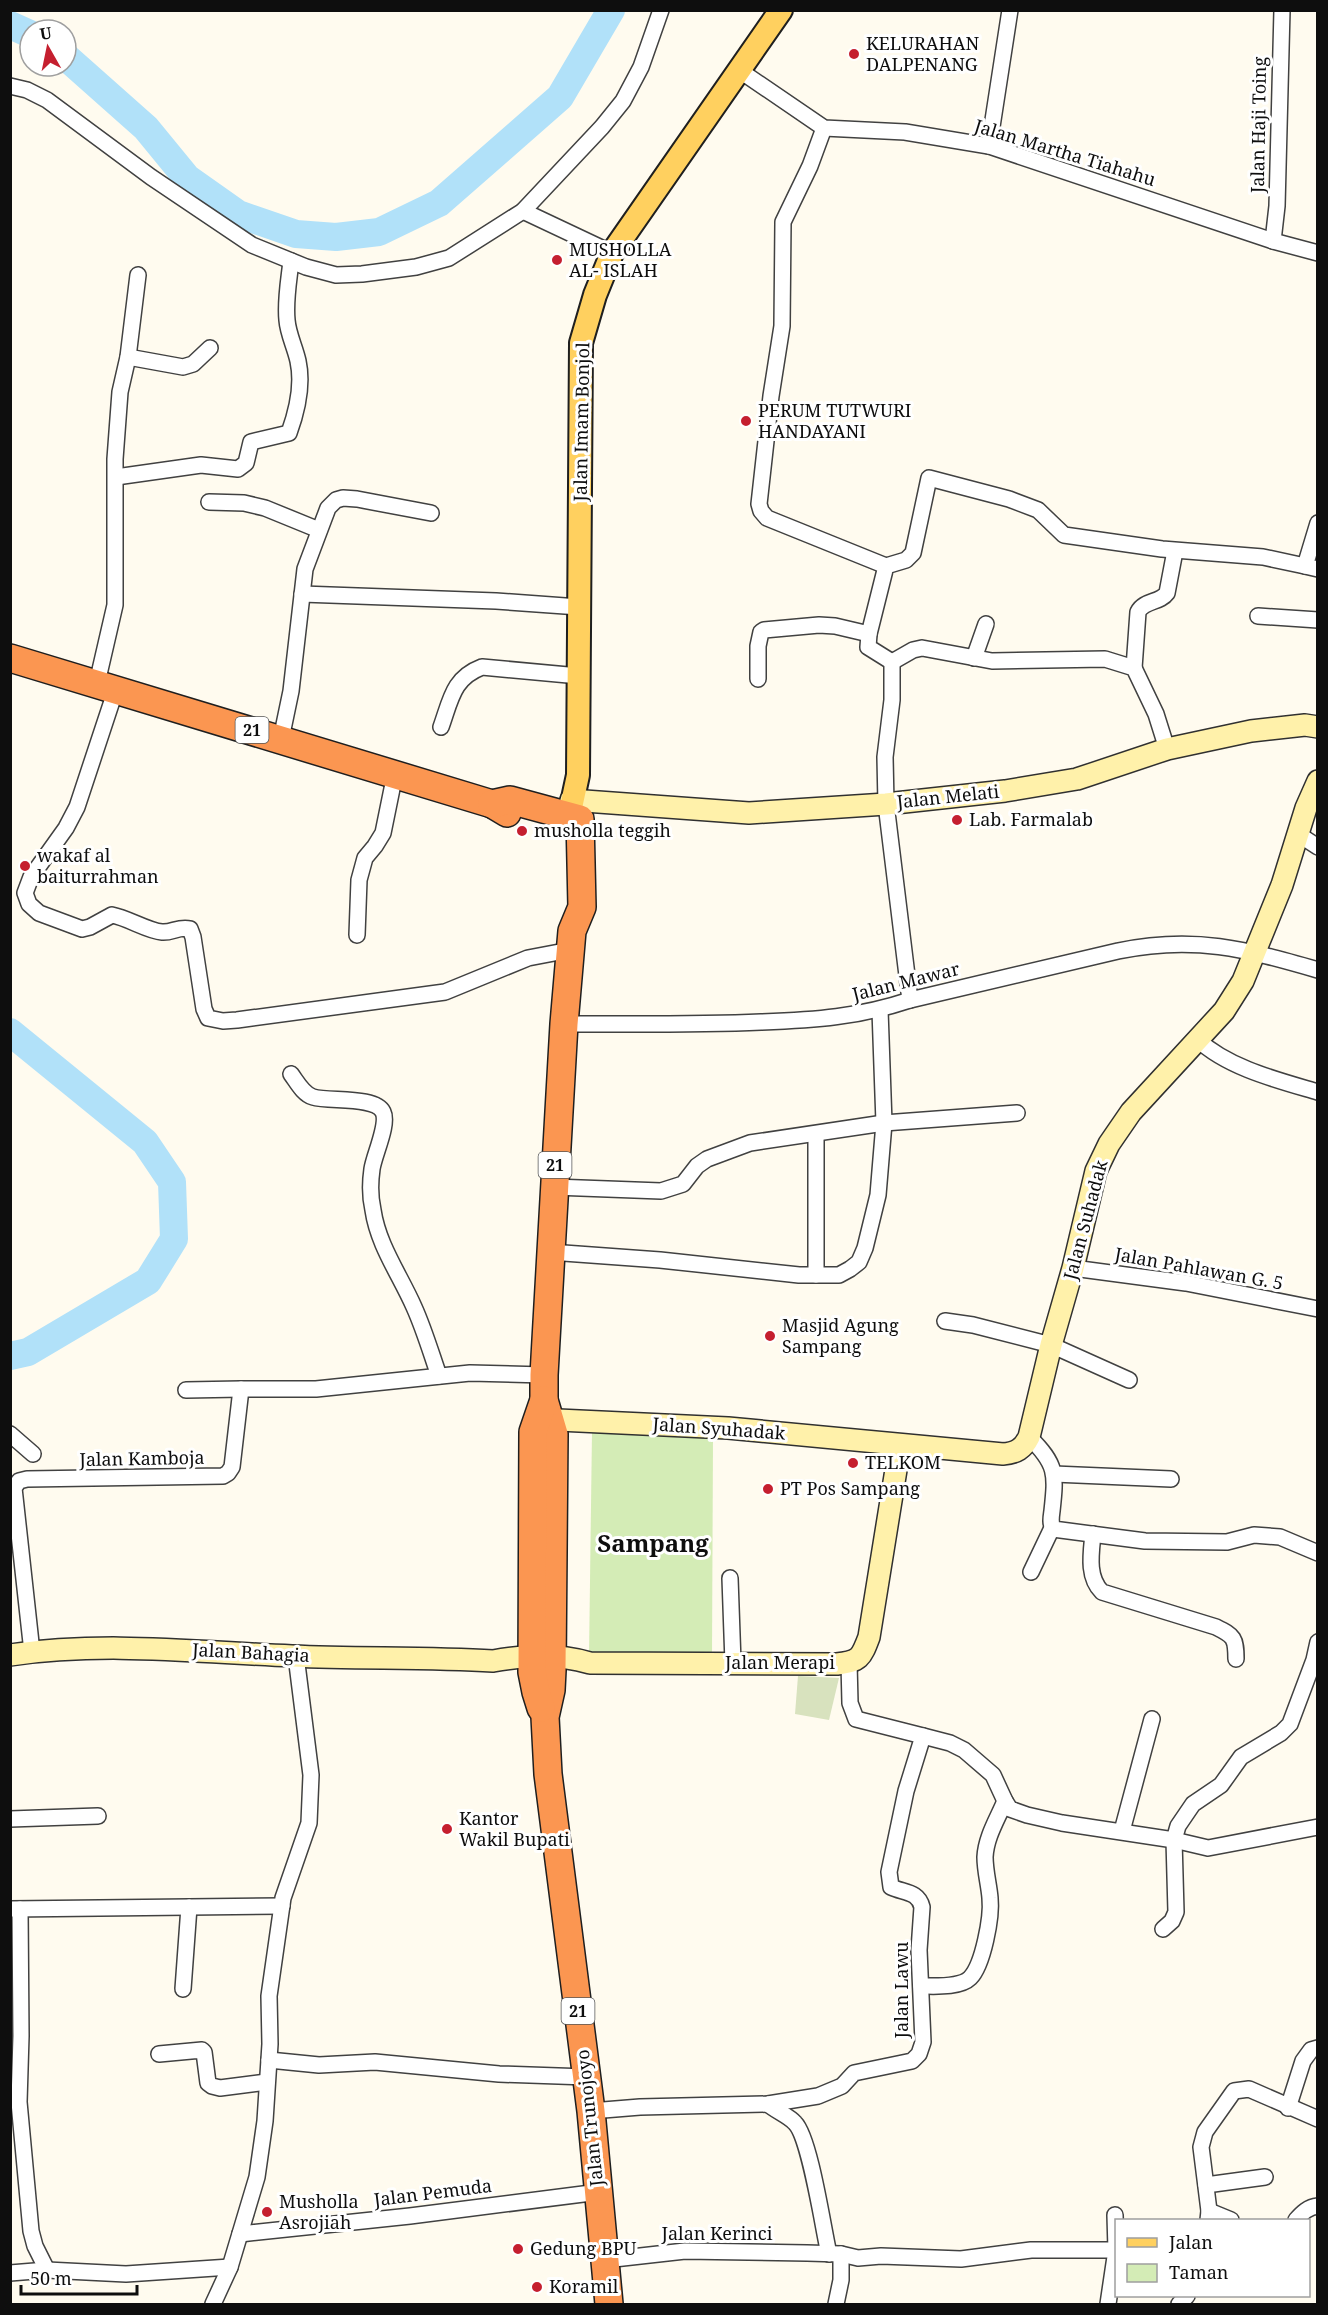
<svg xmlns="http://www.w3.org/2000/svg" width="1328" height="2315" viewBox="0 0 1328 2315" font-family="'Noto Serif',serif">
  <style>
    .green { fill: #d4ecb6 }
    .cemetery { fill: #d8e2be }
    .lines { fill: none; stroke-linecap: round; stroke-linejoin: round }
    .river { stroke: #b1e1f9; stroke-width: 28 }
    .street-casing { stroke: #414141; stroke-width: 18 }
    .secondary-casing { stroke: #303030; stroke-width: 24 }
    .primary-casing { stroke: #1f1f1f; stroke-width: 26 }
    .highway-casing { stroke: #1f1f1f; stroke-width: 30 }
    .street { stroke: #fff; stroke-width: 15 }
    .secondary { stroke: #fff1aa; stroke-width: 21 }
    .primary { stroke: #ffd05f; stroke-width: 22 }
    .highway { stroke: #fb9651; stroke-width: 27 }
    .poi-dot { fill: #c51f2f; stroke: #fff; stroke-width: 2 }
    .labels { text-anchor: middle; stroke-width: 6; stroke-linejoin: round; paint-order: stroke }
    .shield { fill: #fff; stroke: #565656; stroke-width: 1.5 }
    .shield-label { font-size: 16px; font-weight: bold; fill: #0e0e0e }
    .poi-label { font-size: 18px; fill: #0e0e0e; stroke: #fff; text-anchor: start }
    .street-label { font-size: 18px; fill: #0e0e0e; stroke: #fff }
    .district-label { font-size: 24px; font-weight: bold; fill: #0e0e0e; stroke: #fff }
  </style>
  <rect width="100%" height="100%" fill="#fffbef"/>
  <polygon class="green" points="592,1431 713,1437 712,1658 589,1657"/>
  <polygon class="cemetery" points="798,1676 839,1678 829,1720 795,1714"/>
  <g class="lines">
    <g class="river">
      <polyline points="10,25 30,34"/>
      <polyline points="66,57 146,128 187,178 238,214 296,234 336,237 379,232 439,203 560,97 611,10"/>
      <polyline points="10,1032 145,1142 172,1182 174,1239 148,1281 28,1352 10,1356"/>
    </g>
    <defs>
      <g id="street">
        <polyline points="739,70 824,128 905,132 989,146 1273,241 1318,253"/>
        <polyline points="10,86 27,90 47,100 151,177 252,245 306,267 336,275 362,274 416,267 449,258 523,211 602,127 623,101 641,67 661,10"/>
        <polyline points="824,128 810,166 783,222 782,326 771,396 759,504 761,511 767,518 886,566"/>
        <polyline points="989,146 1010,10"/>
        <polyline points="523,211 612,253"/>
        <polyline points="1273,241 1277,206 1282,10"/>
        <polyline points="128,357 183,367 193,364 210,348"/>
        <path d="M116 477 201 465 238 469 246 463 251 442 289 433C297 411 303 384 298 361 295 347 288 334 287 320 285 300 289 280 291 261"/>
        <polyline points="209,502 244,503 265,508 319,530"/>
        <polyline points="1318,523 1305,566 1318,569"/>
        <polyline points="302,594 496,601 579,607"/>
        <polyline points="1258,616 1318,620"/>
        <polyline points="974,658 986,624"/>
        <polyline points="892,662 868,647 869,634 886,566 906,560 913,553 929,478 1009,499 1038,510 1064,535 1162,549 1263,557 1305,566"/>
        <polyline points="892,662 892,700 885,757 886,804 910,1000"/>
        <polyline points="892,662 913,650 922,648 992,661 1105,659 1134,668 1156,714 1167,749"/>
        <path d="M1134 668 1138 612C1144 600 1160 603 1167 593L1175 551"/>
        <polyline points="758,679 758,646 761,632 764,630 819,625 835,626 869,634"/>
        <polyline points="97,683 115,605 115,459 120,392 128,357 138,275"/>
        <path d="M116 689 77 807 66 828 31 877 25 893 29 904 39 913 82 929 90 927 112 915C128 918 148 931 162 932 172 933 179 926 190 929L193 937 204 1009 208 1018 223 1021 237 1020 445 992 528 958 570 950"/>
        <path d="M441 727C451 699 453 678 482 667L579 676"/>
        <polyline points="281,739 291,691 305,569 328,508 336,500 343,498 357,499 431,513"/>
        <polyline points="1298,834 1318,847"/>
        <polyline points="357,935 359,880 365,858 375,846 383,833 395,774"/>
        <path d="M564 1024C630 1024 696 1025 761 1022 815 1020 859 1017 910 1000L1118 951C1194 935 1245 949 1318 970"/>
        <path d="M1197 1039C1228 1068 1277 1080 1318 1092"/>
        <path d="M291 1074C297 1082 303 1094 313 1097 329 1102 375 1096 383 1112 389 1124 374 1155 372 1169 370 1183 370 1197 373 1210 378 1245 400 1275 414 1307 424 1329 431 1353 439 1376"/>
        <polyline points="816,1134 816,1275"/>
        <polyline points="554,1187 661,1191 683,1184 697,1166 707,1159 750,1143 884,1123 1017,1113"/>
        <polyline points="550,1252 660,1260 799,1275 839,1275 850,1269 859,1262 865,1248 878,1195 884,1123 880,1010"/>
        <polyline points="1073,1268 1186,1283 1318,1309"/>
        <polyline points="945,1321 973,1325 1051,1345 1129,1380"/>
        <polyline points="186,1390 241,1389"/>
        <polyline points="10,1434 33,1454"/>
        <path d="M1029 1437C1057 1464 1056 1474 1052 1511 1051 1518 1050 1523 1053 1529L1145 1541 1227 1542 1254 1535 1280 1537 1318 1553"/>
        <polyline points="1054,1474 1171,1479"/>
        <path d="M1093 1534C1091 1554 1087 1577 1102 1592L1216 1627C1234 1636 1236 1638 1236 1659"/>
        <polyline points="1031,1572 1052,1528"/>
        <polyline points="730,1578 733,1663"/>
        <polyline points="32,1652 14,1488 19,1481 27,1479 223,1476 228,1473 232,1467 241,1389 316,1389 470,1373 544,1375"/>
        <polyline points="923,1736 950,1743 964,1750 993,1775 1005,1801 1010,1809 1027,1815 1062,1823 1174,1840 1208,1848 1318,1827"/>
        <polyline points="10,1819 98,1816"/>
        <polyline points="1122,1831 1152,1719"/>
        <polyline points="10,1909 282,1906"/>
        <polyline points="20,1909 21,2036 19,2102 31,2231 35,2246 47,2270"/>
        <polyline points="1163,1929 1172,1921 1176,1912 1174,1840 1178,1826 1193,1804 1221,1785 1241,1757 1281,1733 1290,1724 1314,1660 1318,1642"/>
        <path d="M921 1986C934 1986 960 1988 970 1978 983 1965 992 1917 990 1898 989 1885 985 1871 985 1857 986 1837 997 1820 1005 1801"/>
        <polyline points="183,1989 189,1907"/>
        <polyline points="159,2054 202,2050 204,2052 208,2083 212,2086 220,2088 267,2082"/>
        <polyline points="269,2060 319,2065 375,2062 499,2074 587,2077"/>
        <path d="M768 2104C776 2111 789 2116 795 2123 810 2138 823 2228 829 2254"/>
        <polyline points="1288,2108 1303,2061 1311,2050 1318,2048"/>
        <path d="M591 2111 640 2107 768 2104 818 2096 842 2086 854 2073 912 2061 919 2054 923 2042 919 1950 922 1907C918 1891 904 1893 891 1887L889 1872 906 1791 923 1736 856 1719 850 1703 849 1663"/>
        <polyline points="1206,2185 1265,2177"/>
        <polyline points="1209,2211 1231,2220"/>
        <polyline points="1208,2220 1209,2211 1201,2147 1205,2132 1234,2091 1249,2089 1318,2119"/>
        <path d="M1296 2220C1302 2213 1308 2207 1318 2206"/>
        <polyline points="240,2234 410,2216 599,2192"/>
        <polyline points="605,2260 685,2251 807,2253 841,2254 858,2258 881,2256 961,2259 1031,2250 1116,2250"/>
        <polyline points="10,2273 47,2270 126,2274 230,2267"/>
        <polyline points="213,2304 230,2267 257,2177 265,2121 270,2044 269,1996 283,1898 309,1823 311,1775 296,1656"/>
        <polyline points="836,2304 841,2280 841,2254"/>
        <polyline points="1108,2304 1116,2250 1115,2215"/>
        <polyline points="1179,2304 1187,2296"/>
      </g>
      <g id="secondary">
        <polyline points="571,800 749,813 886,804 1005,791 1077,779 1167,749 1251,731 1305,725 1318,727"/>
        <path d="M537 1419 728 1428 1003 1454C1016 1453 1023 1449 1029 1437L1051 1345 1073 1268 1096 1171 1109 1144 1131 1112 1224 1011 1243 981 1282 885 1306 808 1318 781"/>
        <path d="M10 1655C104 1641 198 1652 292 1656 359 1659 426 1657 493 1661 525 1655 559 1654 590 1663L837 1664C860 1661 861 1658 869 1637L900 1445"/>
      </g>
      <polyline id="primary" points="569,817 578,775 581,343 595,295 612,253 781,10"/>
      <g id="highway">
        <polyline points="10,658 492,804 507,813"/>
        <polyline points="492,804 510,800 580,819 582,907 572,931 564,1024 544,1375 544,1400 554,1434 552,1670 551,1690 545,1717 548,1774 591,2111 609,2304"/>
        <polyline points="541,1708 536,1692 532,1672 533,1432 544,1400"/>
      </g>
    </defs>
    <use href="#street" class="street-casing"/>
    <use href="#secondary" class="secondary-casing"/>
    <use href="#primary" class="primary-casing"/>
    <use href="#highway" class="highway-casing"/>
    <use href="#street" class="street"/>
    <use href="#secondary" class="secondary"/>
    <use href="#primary" class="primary"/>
    <use href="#highway" class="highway"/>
  </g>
  <g class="poi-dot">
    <circle cx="854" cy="54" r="6"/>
    <circle cx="557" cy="260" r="6"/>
    <circle cx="746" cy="421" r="6"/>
    <circle cx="957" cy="820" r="6"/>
    <circle cx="522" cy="831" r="6"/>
    <circle cx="25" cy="866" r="6"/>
    <circle cx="770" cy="1336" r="6"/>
    <circle cx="853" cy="1463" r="6"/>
    <circle cx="768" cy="1489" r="6"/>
    <circle cx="447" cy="1829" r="6"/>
    <circle cx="267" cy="2212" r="6"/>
    <circle cx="518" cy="2249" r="6"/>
    <circle cx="537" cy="2287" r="6"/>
  </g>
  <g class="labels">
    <g class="shield">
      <rect x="235.5" y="717" width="33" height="26" rx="4.5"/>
      <rect x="538.5" y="1152" width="33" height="26" rx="4.5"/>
      <rect x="561.5" y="1998" width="33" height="26" rx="4.5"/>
    </g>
    <g class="shield-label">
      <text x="252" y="736">21</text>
      <text x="555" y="1171">21</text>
      <text x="578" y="2017">21</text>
    </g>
    <g class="poi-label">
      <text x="866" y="50">KELURAHAN<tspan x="866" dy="21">DALPENANG</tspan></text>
      <text x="569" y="256">MUSHOLLA<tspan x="569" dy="21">AL- ISLAH</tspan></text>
      <text x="758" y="417">PERUM TUTWURI<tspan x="758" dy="21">HANDAYANI</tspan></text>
      <text x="969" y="826">Lab. Farmalab</text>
      <text x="534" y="837">musholla teggih</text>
      <text x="37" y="862">wakaf al<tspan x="37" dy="21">baiturrahman</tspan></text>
      <text x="782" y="1332">Masjid Agung<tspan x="782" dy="21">Sampang</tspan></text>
      <text x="865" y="1469">TELKOM</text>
      <text x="780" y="1495">PT Pos Sampang</text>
      <text x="459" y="1825">Kantor<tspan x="459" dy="21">Wakil Bupati</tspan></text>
      <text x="279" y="2208">Musholla<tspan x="279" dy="21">Asrojiah</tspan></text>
      <text x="530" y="2255">Gedung BPU</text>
      <text x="549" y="2293">Koramil</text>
    </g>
    <g class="street-label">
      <text transform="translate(1259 125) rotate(-89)" y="6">Jalan Haji Toing</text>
      <text transform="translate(1065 153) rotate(17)" y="6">Jalan Martha Tiahahu</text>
      <text transform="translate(582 422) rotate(-89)" y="6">Jalan Imam Bonjol</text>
      <text transform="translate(948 797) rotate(-6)" y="6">Jalan Melati</text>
      <text transform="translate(906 982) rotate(-14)" y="6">Jalan Mawar</text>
      <text transform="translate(1086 1220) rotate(-75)" y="6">Jalan Suhadak</text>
      <text transform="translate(1199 1269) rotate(10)" y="6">Jalan Pahlawan G. 5</text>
      <text transform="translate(719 1429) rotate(4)" y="6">Jalan Syuhadak</text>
      <text transform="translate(142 1459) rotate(-1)" y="6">Jalan Kamboja</text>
      <text transform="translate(251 1653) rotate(3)" y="6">Jalan Bahagia</text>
      <text x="780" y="1669">Jalan Merapi</text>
      <text transform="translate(902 1990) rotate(-90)" y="6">Jalan Lawu</text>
      <text transform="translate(590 2118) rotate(-96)" y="6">Jalan Trunojoyo</text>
      <text transform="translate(433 2193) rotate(-7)" y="6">Jalan Pemuda</text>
      <text x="717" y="2240">Jalan Kerinci</text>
    </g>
    <g class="district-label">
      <text x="653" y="1552">Sampang</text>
    </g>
  </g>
  <rect width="1328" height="2315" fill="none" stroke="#0e0e0e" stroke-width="24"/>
  <rect x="1115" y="2219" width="195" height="78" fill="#ffffff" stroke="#9f9f9f" stroke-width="1.5"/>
  <rect x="1127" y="2238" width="30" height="9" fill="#ffd05f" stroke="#9f9f9f" stroke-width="1.5"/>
  <text x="1169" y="2249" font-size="18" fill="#0e0e0e">Jalan</text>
  <rect x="1127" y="2264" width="30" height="18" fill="#d4ecb6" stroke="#9f9f9f" stroke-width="1.5"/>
  <text x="1169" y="2279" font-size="18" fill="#0e0e0e">Taman</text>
  <g transform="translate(48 48) rotate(351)"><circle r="28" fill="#ffffff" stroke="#9f9f9f" stroke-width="1.5"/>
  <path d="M0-4.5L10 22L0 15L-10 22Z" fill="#c51f2f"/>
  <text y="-9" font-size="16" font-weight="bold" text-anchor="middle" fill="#0e0e0e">U</text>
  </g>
  <path d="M21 2285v9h116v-9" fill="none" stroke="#0e0e0e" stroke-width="3"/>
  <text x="30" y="2285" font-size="18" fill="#0e0e0e" stroke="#ffffff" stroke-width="4.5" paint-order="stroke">50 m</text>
</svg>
